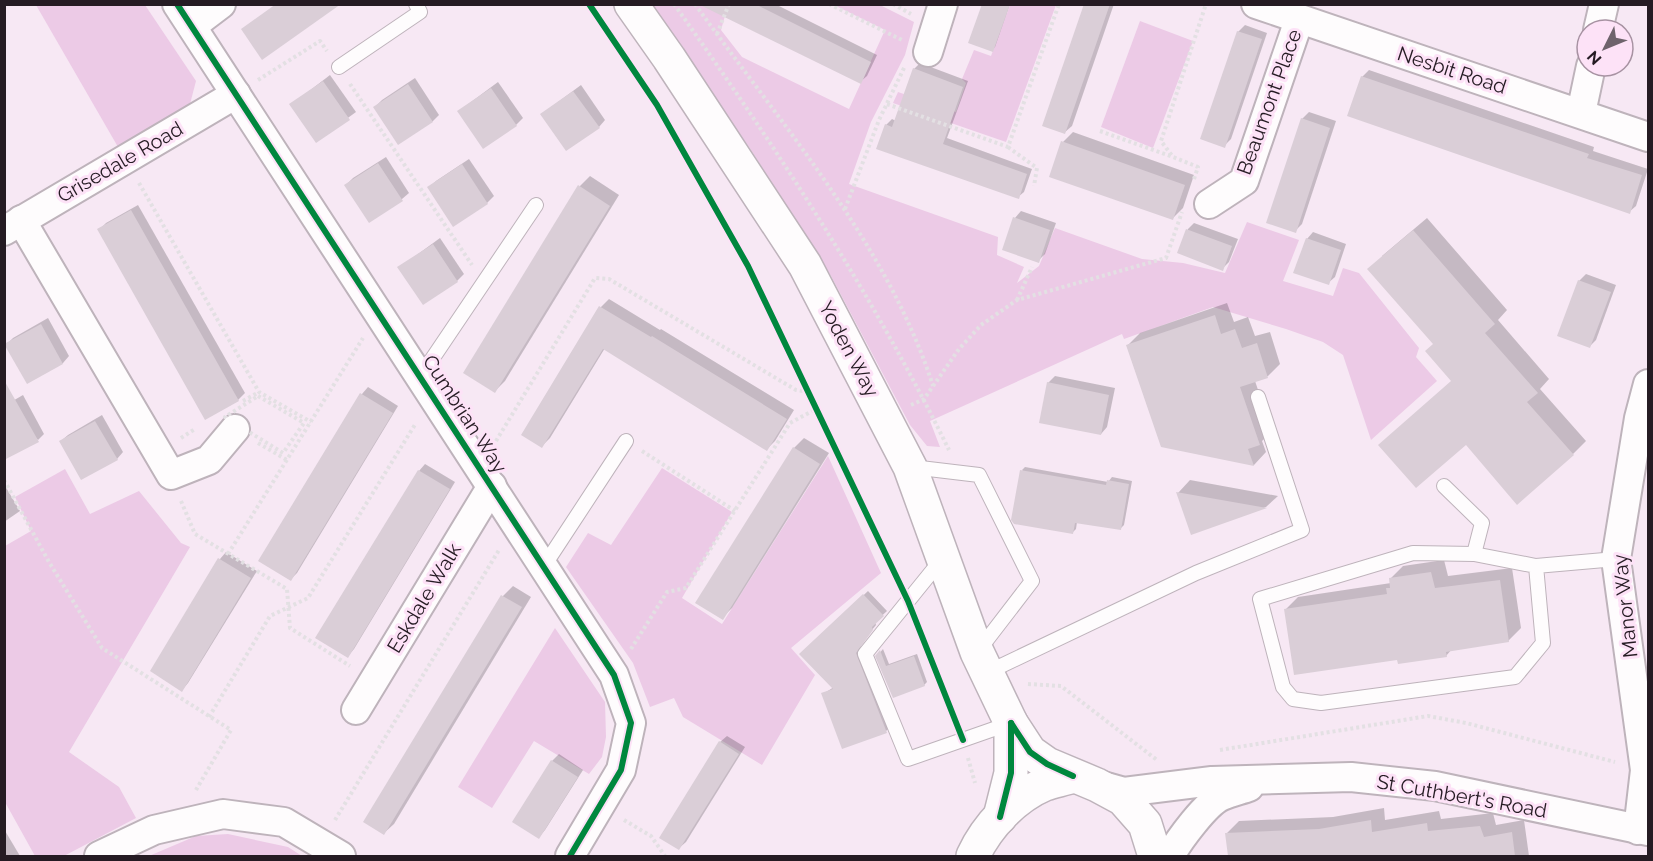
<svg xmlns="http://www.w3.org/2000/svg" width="1653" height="861" viewBox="0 0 1653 861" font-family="Raleway,sans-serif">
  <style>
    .green { fill: #eccae6 }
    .shadow { fill: #0003 }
    .building { fill: #daced7 }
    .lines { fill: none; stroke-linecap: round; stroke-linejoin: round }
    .service-casing { stroke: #beb3bb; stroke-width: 16 }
    .minor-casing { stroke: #beb3bb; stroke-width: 32 }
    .secondary-casing { stroke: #beb3bb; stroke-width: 36 }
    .path { stroke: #e3e0e3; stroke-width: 4; stroke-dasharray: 3 3; stroke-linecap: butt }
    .service { stroke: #fefcfd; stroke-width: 14 }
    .minor { stroke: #fefcfd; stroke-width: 28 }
    .secondary { stroke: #fefcfd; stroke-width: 33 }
    .cycleway-casing { stroke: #fde2f7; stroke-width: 10 }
    .cycleway { stroke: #00873e; stroke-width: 6 }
    .labels { text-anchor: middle; stroke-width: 6; stroke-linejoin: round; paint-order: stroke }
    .street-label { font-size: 20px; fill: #251b23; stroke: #fde2f7 }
  </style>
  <rect width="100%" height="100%" fill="#f7e8f4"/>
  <g class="green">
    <polygon points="36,5 145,5 196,81 190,104 118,147"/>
    <polygon points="647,5 728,5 721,30 742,57 849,109 885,30 834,5 880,5 914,22 905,55 871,122 849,184 998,237 997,255 1024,267 1017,283 1039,266 1055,228 1142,259 1183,263 1225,273 1247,222 1299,240 1283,281 1333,296 1343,268 1359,273 1419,348 1416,357 1437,381 1371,440 1343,355 1323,342 1286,329 1213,307 1124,339 1122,334 930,421 940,447 927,446 910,425 831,276 749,147"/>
    <polygon points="1010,5 1056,5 1006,142 893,103 898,92 956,112 966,83 962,79 974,50 991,56"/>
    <polygon points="1140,21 1193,41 1153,148 1101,127"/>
    <polygon points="828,456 881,573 791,648 815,675 762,765 683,717 674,698 650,707 633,663 566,567 588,533 611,545 662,468 732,512 682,598 722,624"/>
    <polygon points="65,469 90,514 139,491 181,543 190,547 69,752 119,787 136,818 64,856 35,856 5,802 5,546 31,531 15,497"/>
    <polygon points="555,628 605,702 606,737 602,757 589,774 534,741 492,808 458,787"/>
    <polygon points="228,834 288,847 302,856 149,856 196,836"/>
  </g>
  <g class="shadow">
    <polygon points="734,4 775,4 877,55 867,76 860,82"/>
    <polygon points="983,4 1010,4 995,47 992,50"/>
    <polygon points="1086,4 1114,4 1072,126 1065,132"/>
    <polygon points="1245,25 1267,33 1231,139 1224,146 1238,32"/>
    <polygon points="920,63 968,81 947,138 1032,169 1024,192 1018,197 886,125 892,119 896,121 914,69"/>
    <polygon points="1369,70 1594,147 1593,151 1648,169 1636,206 1629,212 1362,77"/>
    <polygon points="330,75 356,112 316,141 291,105"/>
    <polygon points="415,78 439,115 433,121 399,143 375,107 382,100"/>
    <polygon points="498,82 523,118 516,125 459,111"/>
    <polygon points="581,85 605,120 599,127 542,114"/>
    <polygon points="1309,112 1336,121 1302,224 1295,231 1302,119"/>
    <polygon points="1073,132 1194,175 1183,208 1173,218 1063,142"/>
    <polygon points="386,157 409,193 402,199 370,221 346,185 353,178"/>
    <polygon points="469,159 494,196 487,203 429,188 436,181"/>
    <polygon points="590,176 619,195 505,381 495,391 580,186"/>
    <polygon points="138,205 245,393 238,400 99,230 106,223"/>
    <polygon points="1021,211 1056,223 1045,254 1038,261 1015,218"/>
    <polygon points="1427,218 1507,310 1498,320 1549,379 1540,389 1586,441 1573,454 1466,443 1380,445 1452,381 1434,344 1382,256"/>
    <polygon points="1194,223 1238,239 1229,262 1222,269 1179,252 1188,229"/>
    <polygon points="1313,232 1346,244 1335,277 1328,283 1307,239"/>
    <polygon points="440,238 464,274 457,281 423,303 399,268"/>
    <polygon points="1586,274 1616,285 1596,340 1590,346 1579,281"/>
    <polygon points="609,299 660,330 661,329 794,410 775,441 767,449 605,348 550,438 542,446 523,434 601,307"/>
    <polygon points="1227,303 1234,322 1248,317 1255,336 1270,332 1280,364 1268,376 1255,381 1272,431 1262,441 1266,452 1254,465 1162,446 1127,346 1140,333"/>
    <polygon points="48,318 69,356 63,363 28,382 6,345 13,338"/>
    <polygon points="1055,376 1115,388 1107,427 1101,434 1048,383"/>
    <polygon points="368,387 398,406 297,573 291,579 261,561 362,394"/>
    <polygon points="23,395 44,434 38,440 4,406"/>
    <polygon points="102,415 123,452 117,459 61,441 68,435"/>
    <polygon points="804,438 829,453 732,608 722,618 794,448"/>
    <polygon points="425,464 455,482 354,649 348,656 419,471"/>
    <polygon points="1025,467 1108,482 1112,477 1132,481 1124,525 1120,529 1077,522 1076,529 1072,533 1022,470"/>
    <polygon points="1190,480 1278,496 1266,507 1192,533 1178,493"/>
    <polygon points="4,484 20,511 4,522"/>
    <polygon points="226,552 257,571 188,683 182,690 152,671 220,559"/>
    <polygon points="1444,560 1448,576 1512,568 1521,628 1508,641 1452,649 1446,656 1398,658 1285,610 1298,597 1391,583 1390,579 1403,566"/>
    <polygon points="513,586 531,597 394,824 384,833 365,822 503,596"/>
    <polygon points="868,591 887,611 875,622 876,625 861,643 860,652 890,727 886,731 823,694 834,687 802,654"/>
    <polygon points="883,649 889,664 917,654 927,682 924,685 893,696 877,656"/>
    <polygon points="727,736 745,747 686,842 679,848 720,742"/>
    <polygon points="559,754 583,770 545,830 539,837 552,761"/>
    <polygon points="1384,808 1385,820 1439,811 1441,819 1493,813 1496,825 1524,820 1529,856 1229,856 1226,834 1239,821 1333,817"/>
    <polygon points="4,829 20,856 4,856"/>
  </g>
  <g class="building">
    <polygon points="276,4 341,4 262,60 241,29"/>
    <polygon points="698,4 755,4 871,62 861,84"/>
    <polygon points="982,4 1010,4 993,52 968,43"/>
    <polygon points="1084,4 1110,4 1065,134 1042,126"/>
    <polygon points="1237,31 1262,39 1225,148 1200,139"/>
    <polygon points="913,68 963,87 943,144 1027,174 1019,199 876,149 885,124 892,127"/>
    <polygon points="1361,76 1589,154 1587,158 1642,175 1630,214 1347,116"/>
    <polygon points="323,81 350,120 316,143 289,104"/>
    <polygon points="408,84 433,122 398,145 373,107"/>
    <polygon points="491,88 517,126 483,149 457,111"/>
    <polygon points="573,91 600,128 566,151 540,114"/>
    <polygon points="1301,118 1330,128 1296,233 1266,223"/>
    <polygon points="1061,141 1185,185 1173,220 1049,177"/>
    <polygon points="378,163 403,201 369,223 344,185"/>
    <polygon points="462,164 488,204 453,227 427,187"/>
    <polygon points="578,185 610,206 495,393 463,373"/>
    <polygon points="131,210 239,401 205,420 97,229"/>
    <polygon points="1013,217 1050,230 1039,263 1002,250"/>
    <polygon points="1186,229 1232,246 1223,271 1177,253"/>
    <polygon points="1413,230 1495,324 1485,333 1538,393 1527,402 1574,455 1517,505 1466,445 1416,488 1378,445 1451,381 1425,351 1433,344 1367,269"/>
    <polygon points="1306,238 1341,250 1329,285 1293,273"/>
    <polygon points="433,244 458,282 423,305 397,267"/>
    <polygon points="1578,280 1611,292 1590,348 1557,336"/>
    <polygon points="599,306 651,337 652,336 787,419 767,451 603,349 542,448 521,435"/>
    <polygon points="1215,315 1221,334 1235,329 1242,348 1257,343 1268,378 1240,387 1260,445 1248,449 1254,466 1161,447 1126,345"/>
    <polygon points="41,324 63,364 27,384 4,344"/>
    <polygon points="4,380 39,442 4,460"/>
    <polygon points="1047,382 1109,395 1101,435 1039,423"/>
    <polygon points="360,393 393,413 291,581 258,561"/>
    <polygon points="95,421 118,460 81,480 59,441"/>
    <polygon points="793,447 820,464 723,620 695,603"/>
    <polygon points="418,470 450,489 348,658 315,638"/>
    <polygon points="1020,470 1106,485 1107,480 1129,484 1121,530 1075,523 1073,534 1014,524 1011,520"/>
    <polygon points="1176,492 1267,508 1191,535"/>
    <polygon points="218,558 251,578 182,692 150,671"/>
    <polygon points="1431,572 1435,588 1500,580 1509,642 1446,652 1447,657 1398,664 1397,660 1294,675 1284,609 1387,594 1386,588 1390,588 1389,578"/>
    <polygon points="863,594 884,616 872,627 873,630 856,653 887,733 842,749 821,693 833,689 799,654"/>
    <polygon points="501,595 522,607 384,835 363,822"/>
    <polygon points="880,650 886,666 914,656 925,686 893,698 875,656"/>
    <polygon points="719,741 739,754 679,850 659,838"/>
    <polygon points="551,760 578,777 539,839 512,822"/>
    <polygon points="1371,820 1372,832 1427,823 1428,831 1480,826 1484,837 1512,832 1515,856 1228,856 1225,833 1319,829"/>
  </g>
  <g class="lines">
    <defs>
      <g id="service">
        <polyline points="339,67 420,12 416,4"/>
        <polyline points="420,377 536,205"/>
        <polyline points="912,467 979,475 1032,581 979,650"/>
        <polyline points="1444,486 1482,523 1474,554"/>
        <polyline points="942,559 865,654 908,759 1011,723"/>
        <polyline points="544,566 626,441"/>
        <polyline points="1536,566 1474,554 1413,553 1260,599 1283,687 1293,699 1321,703 1515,677 1543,643 1536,566 1616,559"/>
        <polyline points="986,673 1196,573 1302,530 1258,397"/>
      </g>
      <g id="minor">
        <polyline points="177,4 614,675 631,723 621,770 570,856"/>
        <polyline points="1256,4 1648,137"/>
        <polyline points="192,26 221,4"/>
        <polyline points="1598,30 1604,4"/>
        <polyline points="928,52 943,4"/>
        <polyline points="1581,113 1591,66"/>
        <polyline points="1209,204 1244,181 1299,20"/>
        <polyline points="21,220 171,475 209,460 235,429"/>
        <polyline points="4,231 236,94"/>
        <polyline points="356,710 492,486"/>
        <polyline points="1099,785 1124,792 1212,781 1351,777 1435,786 1648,831"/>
        <polyline points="1638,830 1645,770 1616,559 1639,418 1648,384"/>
        <polyline points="99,856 154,830 223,814 284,822 341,856"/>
        <path d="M1170 856C1179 840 1206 803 1222 796 1231 792 1241 790 1249 787"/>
      </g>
      <g id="secondary">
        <polyline points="631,4 669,58 805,265 910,467 977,652 1011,723 1030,752 1047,764 1097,785 1123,799 1145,824 1155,856"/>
        <polyline points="1000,817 1011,773 1011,723"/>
        <path d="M973 856C987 826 1014 797 1045 784 1054 781 1064 779 1073 776"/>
      </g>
    </defs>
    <use href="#service" class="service-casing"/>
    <use href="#minor" class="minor-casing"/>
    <use href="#secondary" class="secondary-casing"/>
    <g class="path">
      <path d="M674 4C776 147 872 293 949 450"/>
      <path d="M695 4C781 124 888 245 933 386"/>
      <polyline points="829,4 902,40"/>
      <polyline points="893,4 911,14"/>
      <polyline points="717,34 729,4"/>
      <polyline points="258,80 320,41 327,51"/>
      <polyline points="350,84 472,265"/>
      <polyline points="887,104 1008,147 1059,4"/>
      <polyline points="1100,131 1173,157"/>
      <polyline points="1008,147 1037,168 1034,186"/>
      <polyline points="1194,179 1198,167 1173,157 1161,141 1206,4"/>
      <polyline points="139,183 259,392 311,422"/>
      <polyline points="845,209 879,120 905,66"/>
      <polyline points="1017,300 1032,267"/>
      <polygon points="258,396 304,423 283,453 225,417"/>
      <polyline points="243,401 259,392"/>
      <polyline points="911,405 924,399 959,349 981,325 1017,300 1166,258 1182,212"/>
      <polyline points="181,438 195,429"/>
      <polyline points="496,441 595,278 609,279 796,390 808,392"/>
      <polyline points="258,443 287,460"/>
      <polyline points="642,451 735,511"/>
      <polyline points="4,480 49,562 102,648 231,730 196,790"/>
      <polyline points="181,501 195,534 287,589 290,628 350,666"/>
      <polyline points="228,554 363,338"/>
      <polyline points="631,649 667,592 686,588 790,423 816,409"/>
      <polyline points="1028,684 1061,686 1157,760"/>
      <polyline points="209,717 270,616 308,598 416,423"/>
      <polyline points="1220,750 1428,716 1466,723 1615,762"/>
      <polyline points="968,758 975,783"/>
      <polyline points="335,820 499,550"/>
      <polyline points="624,820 651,836 665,856"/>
    </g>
    <use href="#service" class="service"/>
    <use href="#minor" class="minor"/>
    <use href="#secondary" class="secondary"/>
    <defs>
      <g id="cycleway">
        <polyline points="177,4 614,675 631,723 621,770 570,856"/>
        <polyline points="589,4 657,105 748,266 908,601 963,740"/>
        <polyline points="1011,723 1030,752 1047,764 1073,776"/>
        <polyline points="1000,817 1011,773 1011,723"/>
      </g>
    </defs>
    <use href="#cycleway" class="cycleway-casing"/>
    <use href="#cycleway" class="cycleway"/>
  </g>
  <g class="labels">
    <g class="street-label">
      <text transform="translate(1452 70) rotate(18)" y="7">Nesbit Road</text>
      <text transform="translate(1269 102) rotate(-70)" y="7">Beaumont Place</text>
      <text transform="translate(120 162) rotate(-30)" y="7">Grisedale Road</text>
      <text transform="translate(849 349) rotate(62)" y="7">Yoden Way</text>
      <text transform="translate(465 414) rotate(57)" y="7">Cumbrian Way</text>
      <text transform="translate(424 598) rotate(-59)" y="7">Eskdale Walk</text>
      <text transform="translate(1625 606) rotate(-96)" y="7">Manor Way</text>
      <text transform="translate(1462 796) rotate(10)" y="7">St Cuthbert's Road</text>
    </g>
  </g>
  <rect width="1653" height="861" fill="none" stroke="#251b23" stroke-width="12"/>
  <g transform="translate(1605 48) rotate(227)"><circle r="28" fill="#fde2f7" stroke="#a792a2" stroke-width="1.5"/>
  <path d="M0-4.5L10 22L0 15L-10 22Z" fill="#6e636c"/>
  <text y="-9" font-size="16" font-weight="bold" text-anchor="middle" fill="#251b23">N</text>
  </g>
</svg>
